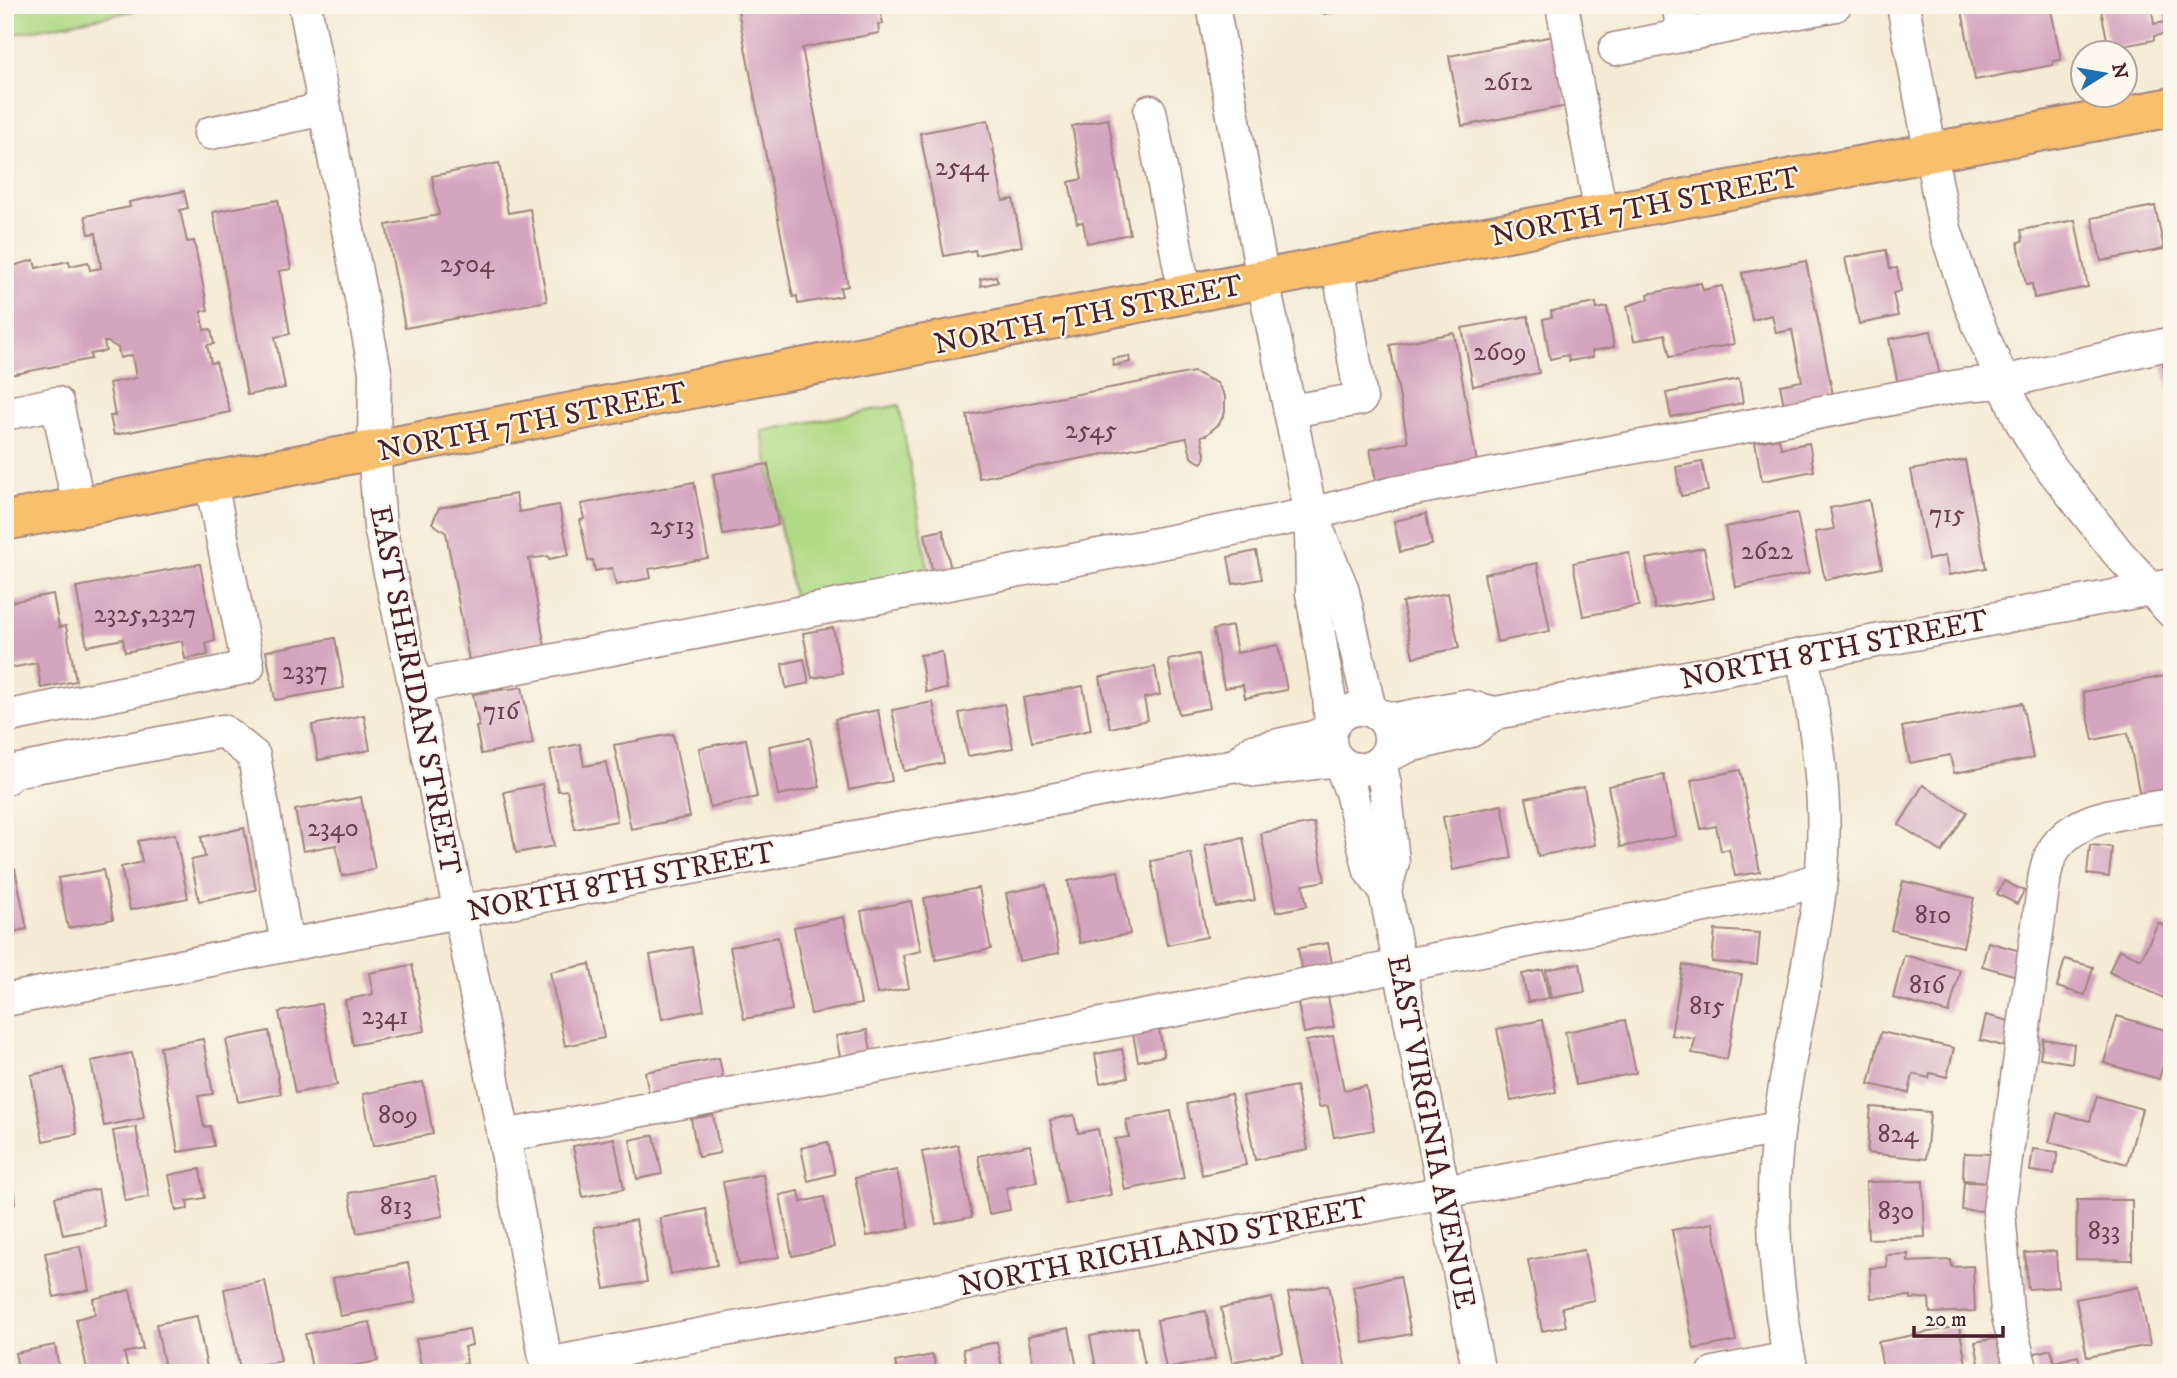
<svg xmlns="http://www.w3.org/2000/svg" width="2177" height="1378" viewBox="0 0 2177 1378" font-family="'IM FELL DW Pica',serif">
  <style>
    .green { fill: #b0da85; stroke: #7d7c58; stroke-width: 2 }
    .building { fill: #d4a5be }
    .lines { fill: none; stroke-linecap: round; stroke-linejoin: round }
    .minor-casing { stroke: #a08580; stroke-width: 35 }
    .major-casing { stroke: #a08580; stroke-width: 42 }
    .minor { stroke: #fff; stroke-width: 32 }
    .major { stroke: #f8bf6c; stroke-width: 38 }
    .labels { text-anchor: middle; stroke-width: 5; stroke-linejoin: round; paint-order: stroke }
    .number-label { font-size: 26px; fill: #6c4050 }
    .street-label { font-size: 30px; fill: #4a1f2b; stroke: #fbf7ec }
  </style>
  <rect width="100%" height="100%" fill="#fbf7ec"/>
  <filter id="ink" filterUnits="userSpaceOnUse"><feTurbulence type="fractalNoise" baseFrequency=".0143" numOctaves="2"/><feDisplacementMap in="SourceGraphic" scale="14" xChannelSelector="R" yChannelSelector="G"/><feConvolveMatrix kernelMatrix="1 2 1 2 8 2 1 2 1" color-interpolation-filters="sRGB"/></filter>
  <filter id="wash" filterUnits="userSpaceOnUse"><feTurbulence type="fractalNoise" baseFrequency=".00686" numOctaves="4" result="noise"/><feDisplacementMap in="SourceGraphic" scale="28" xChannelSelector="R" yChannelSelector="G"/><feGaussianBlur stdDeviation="1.57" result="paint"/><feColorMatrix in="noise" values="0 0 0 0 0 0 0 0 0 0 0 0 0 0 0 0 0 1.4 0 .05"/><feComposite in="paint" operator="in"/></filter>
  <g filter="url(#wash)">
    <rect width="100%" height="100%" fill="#f5ebd5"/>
    <g class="green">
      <polygon points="5,5 163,5 5,36"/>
      <polygon points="899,405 930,579 795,607 762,431"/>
    </g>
    <g id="blocks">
      <g class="building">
        <polygon points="737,5 879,5 883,24 878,25 879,33 802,48 848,286 840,288 842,296 798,304 797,296 793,297"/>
        <polygon points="1322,5 1359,5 1359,6 1324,14"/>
        <polygon points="1961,5 2050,5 2061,60 2053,61 2053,65 1975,80"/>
        <polygon points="2100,5 2151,5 2154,24 2166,22 2163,5 2172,5 2172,33 2154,36 2154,40 2109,49"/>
        <polygon points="1554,36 1567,106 1462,126 1449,56"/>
        <polygon points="1108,119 1130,234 1087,243 1083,222 1077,223 1069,182 1082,179 1072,126"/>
        <polygon points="988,120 1003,201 1013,199 1022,246 976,255 975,250 944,256 920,133"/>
        <polygon points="499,163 508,213 530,209 547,301 405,328 386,225 439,215 432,176"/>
        <polygon points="184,191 188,208 180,210 187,242 194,241 208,310 201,311 204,330 211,329 214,344 207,345 211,363 216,362 230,412 114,435 110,416 115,416 109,383 136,378 132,355 120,358 118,348 108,342 104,342 106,351 90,354 91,359 5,376 5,268 34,260 36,268 69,261 70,266 88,262 90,270 101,268 96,233 89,234 85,216 130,207 129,202"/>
        <polygon points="278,200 291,269 279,271 290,334 275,337 285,388 247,395 213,212"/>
        <polygon points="2155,206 2164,249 2101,261 2092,218"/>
        <polygon points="2075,220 2088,287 2034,298 2032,284 2026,285 2018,242 2023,241 2021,230"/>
        <polygon points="1886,250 1890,269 1897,268 1901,291 1893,293 1898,316 1859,324 1845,258"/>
        <polygon points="1806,261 1833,395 1784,405 1780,385 1802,381 1792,330 1776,333 1772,315 1752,320 1742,273"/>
        <polygon points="996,276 998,282 981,286 980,279"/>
        <polygon points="1701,283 1703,290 1722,286 1734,344 1670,357 1665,334 1634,341 1627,306 1649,299 1648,294"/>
        <polygon points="1596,303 1597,309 1607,307 1614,347 1592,351 1593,357 1569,361 1568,355 1550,359 1543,319 1552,317 1551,311"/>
        <polygon points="1528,316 1539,373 1473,386 1462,328"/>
        <polygon points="1931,331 1940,377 1898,385 1889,339"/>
        <polygon points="1454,333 1478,468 1377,487 1370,449 1408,442 1390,345"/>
        <polygon points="1129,356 1130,362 1114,366 1112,359"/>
        <polygon points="2172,361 2172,385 2168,386 2163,363"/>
        <polygon points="1194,372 1217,383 1225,396 1225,412 1219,424 1206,435 1201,436 1205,454 1204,460 1201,463 1191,457 1187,438 979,478 967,415"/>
        <polygon points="1739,379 1743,403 1671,417 1666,393"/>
        <polygon points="1779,438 1781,448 1809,443 1814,471 1762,481 1755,442"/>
        <polygon points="1965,460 1986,568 1949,575 1945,556 1928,560 1911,470"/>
        <polygon points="1702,462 1708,491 1681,496 1676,467"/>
        <polygon points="768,464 778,525 723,535 713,474"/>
        <polygon points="694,482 708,558 649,569 651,578 616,585 612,568 595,571 593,560 588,561 580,520 584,519 581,504"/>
        <polygon points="516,494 519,512 559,505 569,555 549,559 548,556 529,559 546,652 470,666 446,533 432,523 439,508"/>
        <polygon points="1869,500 1882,568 1825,580 1815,532 1834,529 1830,508"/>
        <polygon points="1797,513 1809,573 1736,587 1725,527"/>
        <polygon points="1426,514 1432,545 1400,552 1394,521"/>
        <polygon points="943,530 951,571 933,574 925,534"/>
        <polygon points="1704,548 1714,598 1655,609 1646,559"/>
        <polygon points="1256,551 1262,579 1233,584 1228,557"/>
        <polygon points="1629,552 1639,606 1583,616 1573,563"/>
        <polygon points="1537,563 1550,631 1497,642 1484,574"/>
        <polygon points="200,564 215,641 206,643 208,655 185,659 182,641 125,652 123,639 87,646 76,587"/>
        <polygon points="1448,593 1459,648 1413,657 1402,602"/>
        <polygon points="53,594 59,627 66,626 76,681 41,688 37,663 5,669 5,603"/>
        <polygon points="1232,626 1237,653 1278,645 1287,690 1245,698 1243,685 1224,688 1213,630"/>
        <polygon points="833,628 842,673 812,678 803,633"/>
        <polygon points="335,638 344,688 275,700 266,651"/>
        <polygon points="942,652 947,689 926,692 920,655"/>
        <polygon points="1199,654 1210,708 1179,714 1168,660"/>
        <polygon points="804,659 809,683 786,688 782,664"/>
        <polygon points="1155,667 1160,695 1144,698 1148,720 1110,728 1100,677"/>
        <polygon points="2165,676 2172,713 2172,796 2141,802 2128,733 2093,740 2083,692"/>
        <polygon points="1083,686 1091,730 1032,742 1023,698"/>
        <polygon points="522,687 533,744 481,754 476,727 479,726 473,694"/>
        <polygon points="933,702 944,763 904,771 892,710"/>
        <polygon points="2022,703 2033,758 1954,773 1950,755 1910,763 1902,727"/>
        <polygon points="1004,704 1013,748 968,756 959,713"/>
        <polygon points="878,710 892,781 849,790 835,719"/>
        <polygon points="364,715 370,750 318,760 312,725"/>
        <polygon points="673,734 690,817 631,829 614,745"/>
        <polygon points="810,738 820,787 778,795 769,746"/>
        <polygon points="746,739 757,797 710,807 699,748"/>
        <polygon points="580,744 584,766 606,762 617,821 575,829 567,790 558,791 550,750"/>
        <polygon points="1740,770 1760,872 1735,876 1729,849 1721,851 1716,826 1701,829 1691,780"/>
        <polygon points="1664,775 1676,836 1620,847 1608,786"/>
        <polygon points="542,784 554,846 516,853 504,792"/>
        <polygon points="1923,785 1967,812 1942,852 1899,825"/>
        <polygon points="1584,787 1595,845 1538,856 1526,798"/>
        <polygon points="361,797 375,869 342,876 336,845 303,851 295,810"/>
        <polygon points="1502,805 1512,858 1453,870 1443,817"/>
        <polygon points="1314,823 1325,881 1303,885 1307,906 1276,912 1261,833"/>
        <polygon points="244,828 256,890 199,901 191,860 205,857 201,837"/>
        <polygon points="175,834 188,898 130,910 121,867 142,862 138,841"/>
        <polygon points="2172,836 2172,871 2170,871 2164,837"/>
        <polygon points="1243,838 1255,900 1216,907 1205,845"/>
        <polygon points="2090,845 2112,847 2109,877 2087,874"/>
        <polygon points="1191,853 1207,937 1167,945 1151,861"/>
        <polygon points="15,869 27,929 5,933 5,870"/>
        <polygon points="103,870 113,919 68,928 58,878"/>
        <polygon points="1118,871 1130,934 1080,943 1068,881"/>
        <polygon points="1903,881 1974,898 1963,947 1891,930"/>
        <polygon points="2004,881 2024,891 2017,904 1997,894"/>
        <polygon points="1046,885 1059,953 1019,961 1006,893"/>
        <polygon points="979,888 991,949 936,960 924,898"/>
        <polygon points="911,901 921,951 903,955 909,988 877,994 861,911"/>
        <polygon points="844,917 861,1004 811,1014 794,927"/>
        <polygon points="2158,923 2172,929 2172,1002 2109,972 2119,949 2141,959"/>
        <polygon points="1715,930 1760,933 1757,965 1712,962"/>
        <polygon points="778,937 792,1010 744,1019 730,947"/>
        <polygon points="1988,942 2024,952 2017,976 1982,966"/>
        <polygon points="1328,943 1334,974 1304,980 1298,948"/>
        <polygon points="692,947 704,1010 662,1019 650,955"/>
        <polygon points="1904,955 1960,970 1949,1013 1893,998"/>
        <polygon points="2065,959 2093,967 2085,995 2057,987"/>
        <polygon points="1580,963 1585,992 1551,998 1546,970"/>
        <polygon points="590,964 604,1038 565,1046 550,972"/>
        <polygon points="412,965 425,1031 353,1045 345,1000 373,994 369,973"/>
        <polygon points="1683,965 1742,975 1727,1059 1692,1053 1695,1039 1671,1035"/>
        <polygon points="1543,970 1549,998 1528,1002 1522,974"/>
        <polygon points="1328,997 1334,1027 1304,1033 1298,1003"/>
        <polygon points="321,1004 337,1085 295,1093 279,1012"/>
        <polygon points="1986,1015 2013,1022 2007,1047 1980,1040"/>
        <polygon points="2117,1016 2172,1032 2159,1079 2104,1063"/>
        <polygon points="1542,1020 1556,1092 1511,1101 1497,1029"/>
        <polygon points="1625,1020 1636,1073 1576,1085 1565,1032"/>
        <polygon points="1159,1029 1164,1056 1138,1061 1133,1034"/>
        <polygon points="867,1030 873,1061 842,1067 836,1036"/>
        <polygon points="269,1031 281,1094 238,1102 226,1040"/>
        <polygon points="1881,1032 1954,1048 1947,1077 1930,1073 1929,1078 1913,1074 1909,1093 1869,1084"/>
        <polygon points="1333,1036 1344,1090 1366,1086 1374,1130 1334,1137 1328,1106 1319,1107 1306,1041"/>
        <polygon points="203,1039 213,1094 198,1096 204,1127 210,1126 214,1146 178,1152 160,1047"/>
        <polygon points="2043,1039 2074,1044 2072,1063 2040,1058"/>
        <polygon points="1122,1049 1128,1077 1100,1083 1095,1054"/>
        <polygon points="132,1053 144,1118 104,1126 91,1061"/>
        <polygon points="719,1058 726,1091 651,1105 645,1072"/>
        <polygon points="64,1068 77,1134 43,1141 31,1075"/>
        <polygon points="423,1082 433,1134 373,1146 363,1094"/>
        <polygon points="1296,1086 1308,1150 1255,1160 1243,1096"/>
        <polygon points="1231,1094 1246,1165 1202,1175 1187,1104"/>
        <polygon points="2097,1096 2142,1109 2127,1164 2049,1142 2057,1113 2090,1121"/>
        <polygon points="1871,1107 1930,1112 1926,1159 1867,1153"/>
        <polygon points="1171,1111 1184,1178 1125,1190 1115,1139 1129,1137 1126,1120"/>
        <polygon points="713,1115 720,1153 698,1157 691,1119"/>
        <polygon points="1074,1115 1078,1133 1098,1129 1111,1195 1066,1204 1050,1120"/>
        <polygon points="136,1127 149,1197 125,1201 113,1131"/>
        <polygon points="654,1135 662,1174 637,1179 630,1140"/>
        <polygon points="614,1138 624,1189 583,1197 573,1146"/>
        <polygon points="828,1142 835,1174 808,1181 801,1148"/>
        <polygon points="958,1145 972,1217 936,1224 922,1152"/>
        <polygon points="1030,1145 1037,1182 1006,1188 1010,1210 989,1214 978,1156"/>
        <polygon points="2033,1149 2058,1152 2054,1174 2030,1171"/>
        <polygon points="1964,1153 1991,1154 1990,1182 1963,1180"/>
        <polygon points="200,1169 205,1198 187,1201 188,1209 176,1211 169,1175"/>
        <polygon points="897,1170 909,1228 867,1236 855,1178"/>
        <polygon points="763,1174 779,1257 739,1265 723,1182"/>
        <polygon points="11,1177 15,1203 5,1205 5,1178"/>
        <polygon points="435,1177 443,1216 357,1233 349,1193"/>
        <polygon points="1923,1181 1925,1237 1868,1239 1866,1182"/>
        <polygon points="1964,1182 1990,1183 1989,1211 1962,1210"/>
        <polygon points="98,1189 105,1227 63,1235 55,1197"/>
        <polygon points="799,1191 801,1202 824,1197 834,1247 792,1256 780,1195"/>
        <polygon points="2077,1200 2132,1200 2132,1260 2076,1259"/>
        <polygon points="706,1209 717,1265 671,1274 660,1218"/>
        <polygon points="636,1220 647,1282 605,1289 594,1227"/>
        <polygon points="1713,1223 1736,1341 1694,1349 1672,1230"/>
        <polygon points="80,1246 89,1290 54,1297 45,1253"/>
        <polygon points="1584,1250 1594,1300 1562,1307 1566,1326 1542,1331 1528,1260"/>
        <polygon points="2056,1251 2058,1287 2028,1289 2025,1253"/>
        <polygon points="1908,1254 1908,1262 1951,1260 1952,1267 1973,1266 1975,1311 1930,1313 1929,1298 1911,1299 1911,1296 1871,1298 1870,1268 1887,1267 1886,1255"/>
        <polygon points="408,1263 416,1302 340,1316 333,1278"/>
        <polygon points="1400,1276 1411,1334 1364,1343 1353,1286"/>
        <polygon points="265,1281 281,1361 240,1369 224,1289"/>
        <polygon points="1329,1285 1345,1366 1304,1373 1288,1293"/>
        <polygon points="2139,1287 2150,1345 2087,1357 2076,1299"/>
        <polygon points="130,1290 143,1349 124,1353 129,1373 88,1373 76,1319 95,1314 93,1299"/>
        <polygon points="1272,1298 1283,1352 1232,1362 1221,1308"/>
        <polygon points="1206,1311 1215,1359 1166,1369 1157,1320"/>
        <polygon points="197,1316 208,1373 166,1373 156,1324"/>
        <polygon points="370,1322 378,1361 313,1373 305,1334"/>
        <polygon points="1959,1326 1966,1364 1918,1373 1884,1373 1878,1342"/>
        <polygon points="1138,1327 1145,1367 1118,1373 1097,1373 1090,1336"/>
        <polygon points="1069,1328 1078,1373 1035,1373 1028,1336"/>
        <polygon points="469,1329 472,1345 464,1347 467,1363 422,1371 416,1339"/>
        <polygon points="2002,1337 2009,1373 1981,1373 1975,1342"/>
        <polygon points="997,1342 1003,1373 968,1373 963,1349"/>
        <polygon points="55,1345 60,1373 19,1373 15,1353"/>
        <polygon points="2051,1349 2054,1362 2078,1356 2082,1373 2037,1373 2032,1354"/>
        <polygon points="933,1355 937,1373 889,1373 897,1370 895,1362"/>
      </g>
    </g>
  </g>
  <g filter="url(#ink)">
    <use href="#blocks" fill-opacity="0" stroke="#a08580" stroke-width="2"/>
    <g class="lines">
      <defs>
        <g id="minor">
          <polyline points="305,5 375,371 374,451 380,527 415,687 504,1136 548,1373"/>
          <polyline points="1213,5 1263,280 1311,514 1342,588 1370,710"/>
          <polyline points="1562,5 1601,214"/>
          <polyline points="1678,5 1684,35"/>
          <polyline points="1903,5 1945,229 1971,307 2003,382 2021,421 2045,460 2118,553 2172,612"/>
          <polyline points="1615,49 1835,5"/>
          <polyline points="1150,111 1185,295"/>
          <polyline points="210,133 325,109"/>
          <polyline points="1290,411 1361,399 1338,265"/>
          <polyline points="5,414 57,403 79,507"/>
          <polyline points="1311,529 1312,593 1329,695 1331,728"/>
          <polyline points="415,687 1311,514 1393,493 1965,385 2003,382 2172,343"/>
          <circle cx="1360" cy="739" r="30"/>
          <polyline points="1378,715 1396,719 1465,706 1496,713 2172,585"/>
          <polyline points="5,717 248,667 211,482"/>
          <polyline points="1384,757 1409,746 1471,731 1496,713"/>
          <polyline points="1339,761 1351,792 1370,871 1385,891 1479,1373"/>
          <polyline points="1380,762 1385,785 1393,862 1385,891"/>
          <polyline points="1236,765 1252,751 1314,737 1331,729"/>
          <polyline points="5,779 14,771 223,731 254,756 287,945"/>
          <polyline points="5,1000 458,912 1236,765 1256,771 1338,760"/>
          <polyline points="504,1136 1176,1010 1786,890 1821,878"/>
          <polyline points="547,1364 1778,1128"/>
          <polyline points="1714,1373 1789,1358"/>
          <path d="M1792 1373C1776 1293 1768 1207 1779 1125 1790 1043 1812 963 1821 880 1829 804 1817 729 1802 655"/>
          <path d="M2022 1373 2007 1312 1999 1210 2045 874C2047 867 2048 859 2052 853 2074 813 2131 812 2172 805"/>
        </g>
        <polyline id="major" points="5,521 1601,214 2172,107"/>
      </defs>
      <use href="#minor" class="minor-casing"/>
      <use href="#major" class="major-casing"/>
      <use href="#minor" class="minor"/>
      <use href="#major" class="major"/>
    </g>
  </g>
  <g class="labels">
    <g class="number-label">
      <text x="1508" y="90">2612</text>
      <text x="962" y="175">2544</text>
      <text x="467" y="272">2504</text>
      <text x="1500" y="360">2609</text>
      <text x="1091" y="438">2545</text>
      <text x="1947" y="522">715</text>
      <text x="672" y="534">2513</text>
      <text x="1767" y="559">2622</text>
      <text x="145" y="622">2325,2327</text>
      <text x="305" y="679">2337</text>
      <text x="501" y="719">716</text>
      <text x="333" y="836">2340</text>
      <text x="1933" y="923">810</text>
      <text x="1927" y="993">816</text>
      <text x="1707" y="1014">815</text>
      <text x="385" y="1024">2341</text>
      <text x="398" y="1123">809</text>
      <text x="1898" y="1142">824</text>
      <text x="396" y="1214">813</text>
      <text x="1896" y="1219">830</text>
      <text x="2104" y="1239">833</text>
    </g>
    <g class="street-label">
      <text transform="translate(1645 206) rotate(-11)" y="10">NORTH 7TH STREET</text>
      <text transform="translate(1088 314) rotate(-11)" y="10">NORTH 7TH STREET</text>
      <text transform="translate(532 421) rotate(-11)" y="10">NORTH 7TH STREET</text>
      <text transform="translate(1834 649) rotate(-11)" y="10">NORTH 8TH STREET</text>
      <text transform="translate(416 690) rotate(79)" y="10">EAST SHERIDAN STREET</text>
      <text transform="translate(621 881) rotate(-11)" y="10">NORTH 8TH STREET</text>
      <text transform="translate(1432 1132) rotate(79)" y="10">EAST VIRGINIA AVENUE</text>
      <text transform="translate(1163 1246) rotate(-11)" y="10">NORTH RICHLAND STREET</text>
    </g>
  </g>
  <rect width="2177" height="1378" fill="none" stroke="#fbf7ec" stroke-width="28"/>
  <g transform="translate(2104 74) rotate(79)"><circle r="33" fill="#fbf7ec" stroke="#b4a19f" stroke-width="2"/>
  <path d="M0-5L12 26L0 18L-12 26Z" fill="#1f6fb2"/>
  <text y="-10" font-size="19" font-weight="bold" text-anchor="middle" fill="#4a1f2b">N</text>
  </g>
  <path d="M1914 1326v10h89v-10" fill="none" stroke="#4a1f2b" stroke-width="3.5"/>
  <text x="1925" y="1326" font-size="21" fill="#4a1f2b" stroke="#fbf7ec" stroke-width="5" paint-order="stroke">20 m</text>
</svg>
